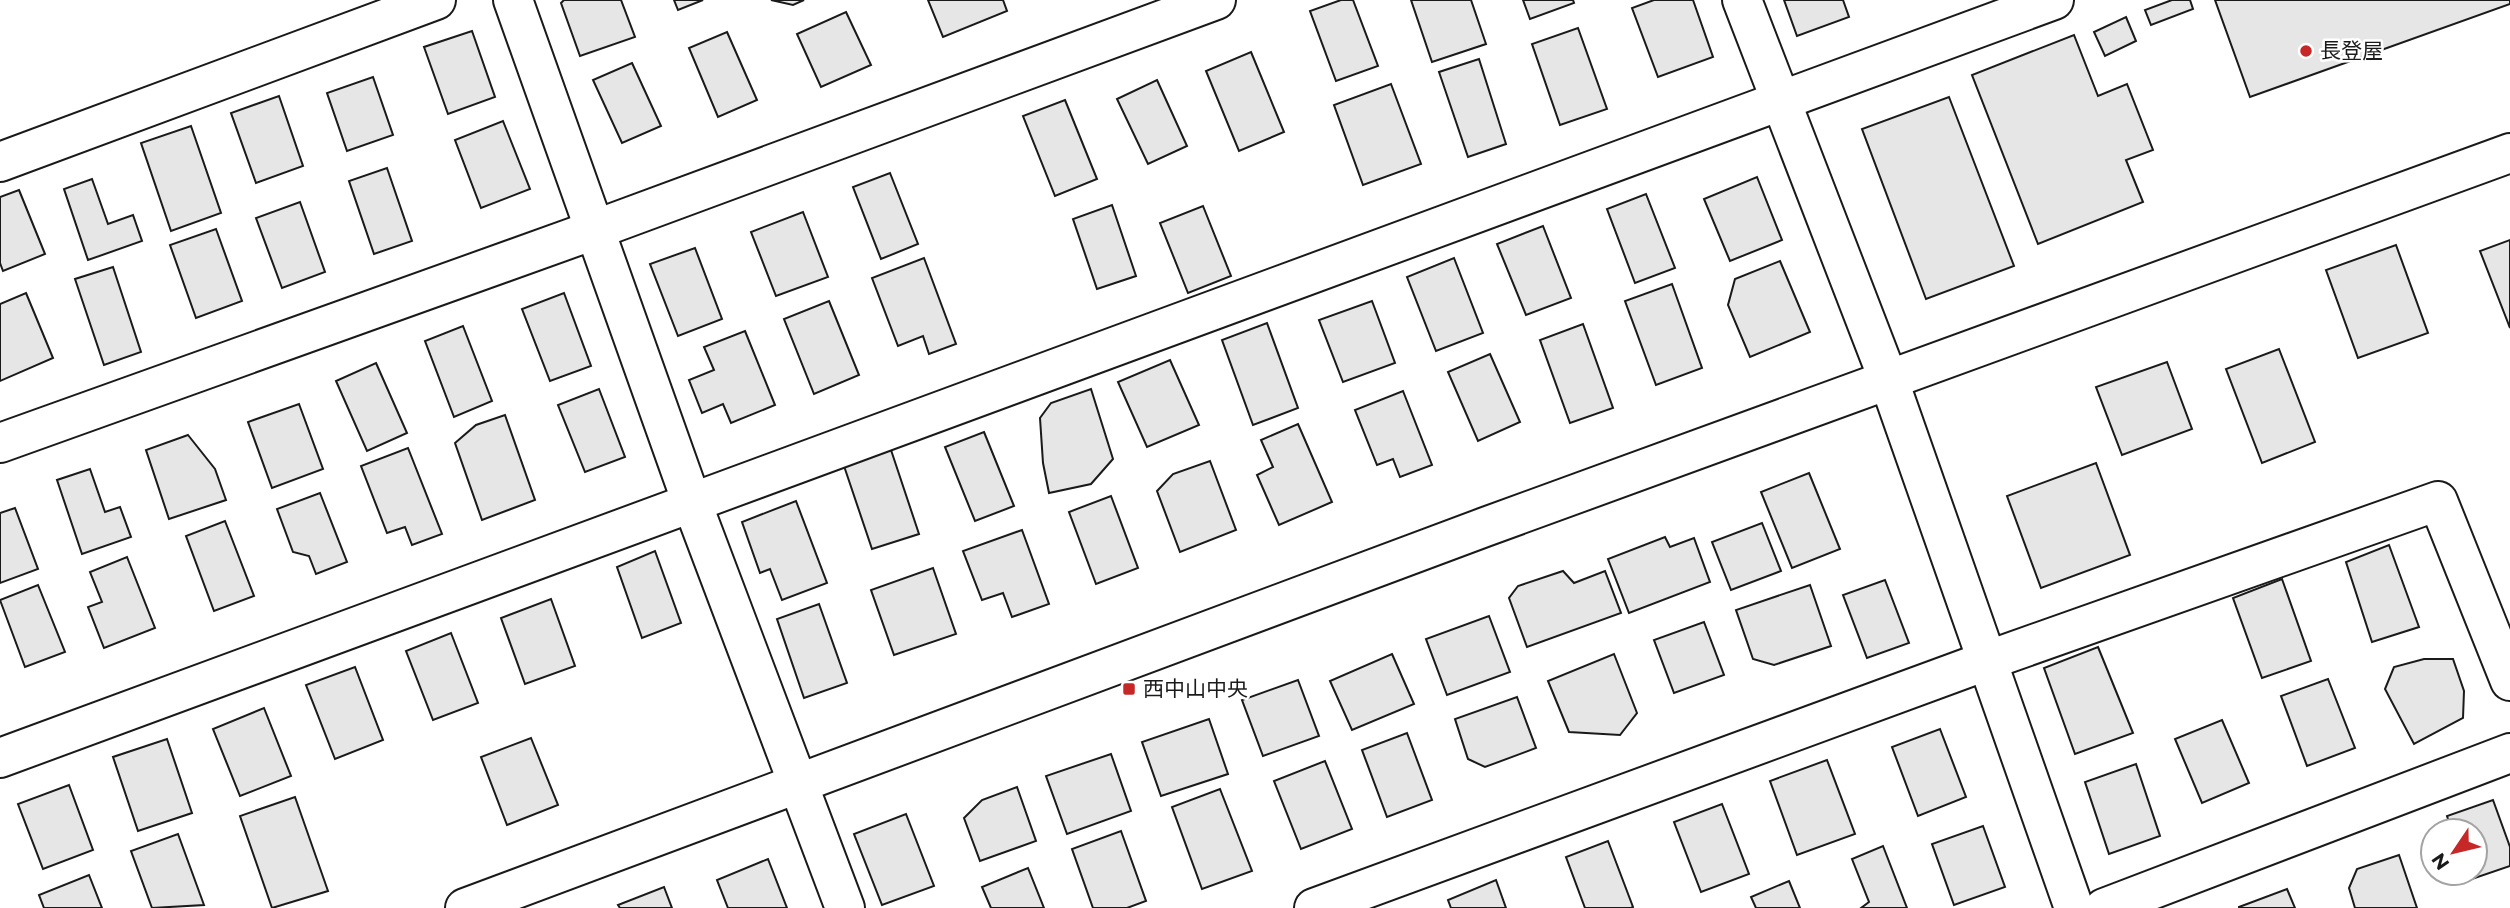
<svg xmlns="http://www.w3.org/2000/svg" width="2510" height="908" viewBox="0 0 2510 908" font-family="Montserrat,'Noto Sans JP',sans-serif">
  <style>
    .building { fill: #e6e6e6; stroke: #1a1a1a; stroke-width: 2 }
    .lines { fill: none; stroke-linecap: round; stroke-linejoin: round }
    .street-casing { stroke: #1a1a1a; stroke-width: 42 }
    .secondary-casing { stroke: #1a1a1a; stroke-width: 42 }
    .street { stroke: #fff; stroke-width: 38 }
    .secondary { stroke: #fff; stroke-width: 38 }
    .poi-dot { fill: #c62828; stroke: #fff; stroke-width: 2.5 }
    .labels { text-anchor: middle; stroke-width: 5; stroke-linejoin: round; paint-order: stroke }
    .poi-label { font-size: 21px; fill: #1a1a1a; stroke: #fff; text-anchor: start }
  </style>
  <rect width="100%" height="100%" fill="#fff"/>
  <g class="building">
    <polygon points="564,0 621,0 635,37 580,56 561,3"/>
    <polygon points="674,0 703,0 678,10"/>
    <polygon points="771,0 804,0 793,5"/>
    <polygon points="928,0 1003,0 1007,11 943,37"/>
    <polygon points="1341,0 1353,0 1378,66 1336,81 1310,11"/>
    <polygon points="1411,0 1471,0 1486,44 1432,62"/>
    <polygon points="1523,0 1573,0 1574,3 1530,19"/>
    <polygon points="1654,0 1693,0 1713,57 1658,77 1632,8"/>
    <polygon points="1784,0 1843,0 1849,17 1797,36"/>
    <polygon points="2172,0 2190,0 2193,9 2151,25 2145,10"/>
    <polygon points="2215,0 2510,0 2510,4 2250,97"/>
    <polygon points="846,12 871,65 821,87 797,34"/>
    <polygon points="2126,17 2136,41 2105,56 2094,32"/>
    <polygon points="1578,28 1607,109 1560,125 1532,44"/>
    <polygon points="472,31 495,97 448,114 424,47"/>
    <polygon points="727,32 757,100 718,117 689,48"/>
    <polygon points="2074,35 2098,96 2127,84 2153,150 2126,160 2143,202 2038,244 1972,75"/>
    <polygon points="1251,52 1284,132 1239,151 1206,71"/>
    <polygon points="1479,59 1506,144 1468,157 1439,72"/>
    <polygon points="632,63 661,126 622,143 593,80"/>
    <polygon points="373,77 393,135 347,151 327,93"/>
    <polygon points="1157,80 1187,146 1148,164 1117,99"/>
    <polygon points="1391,84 1421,164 1363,185 1334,105"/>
    <polygon points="279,96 303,166 256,183 231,113"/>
    <polygon points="1949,97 2014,266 1926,299 1862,129"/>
    <polygon points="1065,100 1097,179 1055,196 1023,116"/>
    <polygon points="503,121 530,189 481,208 455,140"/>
    <polygon points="191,126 221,213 171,231 141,143"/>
    <polygon points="387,168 412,241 374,254 349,181"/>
    <polygon points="890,173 918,244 881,259 853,187"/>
    <polygon points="1757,177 1782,240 1730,261 1704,199"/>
    <polygon points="92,179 108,224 133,215 142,241 88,260 64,189"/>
    <polygon points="19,190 45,254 3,271 0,263 0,197"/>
    <polygon points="1646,194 1675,268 1635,283 1607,209"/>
    <polygon points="300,202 325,272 282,288 256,218"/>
    <polygon points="1112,205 1136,276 1097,289 1073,219"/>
    <polygon points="1203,206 1231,276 1188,293 1160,223"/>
    <polygon points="803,212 828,277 776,296 751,232"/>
    <polygon points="1543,226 1571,298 1526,315 1497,244"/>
    <polygon points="216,229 242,301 196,318 170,245"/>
    <polygon points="2510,240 2510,328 2480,251"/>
    <polygon points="2396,245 2428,333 2358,358 2326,270"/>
    <polygon points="695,248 722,319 678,336 650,264"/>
    <polygon points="924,258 956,344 929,354 923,336 898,346 872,278"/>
    <polygon points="1454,258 1483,333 1436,351 1407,277"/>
    <polygon points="1780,261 1810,332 1750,357 1728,305 1735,279"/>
    <polygon points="113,267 141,352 104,365 75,279"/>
    <polygon points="1672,284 1702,368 1656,385 1625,301"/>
    <polygon points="26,293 53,358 0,381 0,304"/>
    <polygon points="564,293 591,366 550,381 522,309"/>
    <polygon points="829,301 859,375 814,394 784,319"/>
    <polygon points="1372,301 1395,363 1343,382 1319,320"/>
    <polygon points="1267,323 1298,408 1253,425 1222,340"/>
    <polygon points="1583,324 1613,408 1570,423 1540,340"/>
    <polygon points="463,326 492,401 454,417 425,341"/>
    <polygon points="745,331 775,405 731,423 723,404 702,413 689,380 714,370 704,347"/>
    <polygon points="2279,349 2315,442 2262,463 2226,369"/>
    <polygon points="1490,354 1520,422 1478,441 1448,372"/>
    <polygon points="1170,360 1199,425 1147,447 1118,382"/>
    <polygon points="2167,362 2192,429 2122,455 2096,387"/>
    <polygon points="376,363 407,433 367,451 336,381"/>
    <polygon points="599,389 625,457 585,472 558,405"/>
    <polygon points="1091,389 1113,459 1091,484 1049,493 1043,463 1040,418 1051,403"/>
    <polygon points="1403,391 1432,465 1400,477 1393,459 1377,465 1355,410"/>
    <polygon points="299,404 323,469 272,488 248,422"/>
    <polygon points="505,415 535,500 482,520 455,443 476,425"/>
    <polygon points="1298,424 1332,502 1279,525 1257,475 1273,467 1261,440"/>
    <polygon points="984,432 1014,506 975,521 945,447"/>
    <polygon points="188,435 215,469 226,500 169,519 146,450"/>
    <polygon points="408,448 442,534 412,545 405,527 387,533 361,466"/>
    <polygon points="891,450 919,534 872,549 844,466"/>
    <polygon points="1210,461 1236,530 1180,552 1157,491 1173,474"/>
    <polygon points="2096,463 2130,555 2041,588 2007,496"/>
    <polygon points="90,469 105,512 120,507 131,537 82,554 57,480"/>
    <polygon points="1809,473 1840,549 1792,568 1761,492"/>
    <polygon points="320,493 347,562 316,574 309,556 293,552 277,509"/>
    <polygon points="1111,496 1138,568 1096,584 1069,512"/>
    <polygon points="796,501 827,583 782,600 770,569 760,573 742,522"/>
    <polygon points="15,508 38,569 0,583 0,513"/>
    <polygon points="225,521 254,596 214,611 186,536"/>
    <polygon points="1762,523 1781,571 1731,590 1712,542"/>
    <polygon points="1022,530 1049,604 1012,617 1003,593 982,600 963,551"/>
    <polygon points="1665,537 1670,547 1694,538 1710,582 1629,613 1608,559"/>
    <polygon points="2389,545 2419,627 2372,642 2346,562"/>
    <polygon points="655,551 681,623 642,638 617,567"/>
    <polygon points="127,557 155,628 104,648 88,607 102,602 90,572"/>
    <polygon points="933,568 956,634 894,655 871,590"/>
    <polygon points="1563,571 1574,583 1605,571 1621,613 1527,647 1509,598 1518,586"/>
    <polygon points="2282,579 2311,661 2262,678 2233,598"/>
    <polygon points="1885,580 1909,643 1867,658 1843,595"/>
    <polygon points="38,585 65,652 25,667 0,600"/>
    <polygon points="1810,585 1831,646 1774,665 1753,659 1736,610"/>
    <polygon points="551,599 575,666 525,684 501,618"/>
    <polygon points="819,604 847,683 804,698 777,619"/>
    <polygon points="1489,616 1510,672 1447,695 1426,639"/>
    <polygon points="1704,622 1724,675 1674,693 1654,640"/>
    <polygon points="451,633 478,703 433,720 406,651"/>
    <polygon points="2098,647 2133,733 2075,754 2044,668"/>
    <polygon points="1392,654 1414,704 1352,730 1330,681"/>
    <polygon points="1614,654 1637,713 1620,735 1569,732 1548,681"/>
    <polygon points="2424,659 2453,659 2464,691 2463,718 2414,744 2385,689 2394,667"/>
    <polygon points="355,667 383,740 335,759 306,685"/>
    <polygon points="2328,679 2355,748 2307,766 2281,696"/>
    <polygon points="1298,680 1319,736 1263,756 1242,700"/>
    <polygon points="1517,697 1536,748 1485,767 1468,759 1455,719"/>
    <polygon points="264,708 291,776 240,796 213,729"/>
    <polygon points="1209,719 1228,774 1161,796 1142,742"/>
    <polygon points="2222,720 2249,783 2202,803 2175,739"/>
    <polygon points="1940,729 1966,797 1918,816 1892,747"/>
    <polygon points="1407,733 1432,800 1387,817 1362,750"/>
    <polygon points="531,738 558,805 507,825 481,757"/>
    <polygon points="167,739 192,813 138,831 113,757"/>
    <polygon points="1111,754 1131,811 1067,834 1046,776"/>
    <polygon points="1827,760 1855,834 1797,855 1770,781"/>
    <polygon points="1325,761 1352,829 1301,849 1274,781"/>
    <polygon points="2136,764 2160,836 2109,854 2085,782"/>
    <polygon points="69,785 93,850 43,869 18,804"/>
    <polygon points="1017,787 1036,841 980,861 964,818 982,800"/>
    <polygon points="1220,789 1252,871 1202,889 1172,807"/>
    <polygon points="295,797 328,891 272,908 240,816"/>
    <polygon points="2493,800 2510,847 2510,866 2469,880 2467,873 2475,873 2475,831 2452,831 2447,816"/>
    <polygon points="1722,804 1749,874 1701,892 1674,822"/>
    <polygon points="906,814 934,886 882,905 854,834"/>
    <polygon points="1983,826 2005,887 1954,905 1932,844"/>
    <polygon points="1121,831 1146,901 1127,908 1093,908 1072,849"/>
    <polygon points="178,834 204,905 152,908 131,851"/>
    <polygon points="1608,841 1633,907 1631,908 1585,908 1566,857"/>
    <polygon points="1883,846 1907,908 1861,908 1869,902 1852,859"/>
    <polygon points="2399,855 2417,908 2355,908 2349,888 2357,869"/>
    <polygon points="768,859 787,908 728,908 717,880"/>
    <polygon points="1028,868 1044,908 991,908 982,887"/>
    <polygon points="89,875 102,908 44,908 39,895"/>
    <polygon points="1496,880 1506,908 1451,908 1448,900"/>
    <polygon points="1789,881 1800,908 1756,908 1751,897"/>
    <polygon points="664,887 672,908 620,908 618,905"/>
    <polygon points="2287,889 2295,908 2239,908 2239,907"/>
  </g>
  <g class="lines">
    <defs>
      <g id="street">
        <polyline points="513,0 692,503 845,908"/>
        <polyline points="1742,0 1889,381 2074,908"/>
        <polyline points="0,162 436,0"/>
        <polyline points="0,443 594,230 1216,0"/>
        <polyline points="0,758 2054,0"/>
        <polyline points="1314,908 1986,661 2438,501 2510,681"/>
        <polyline points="2104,908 2510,753"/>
      </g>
      <polyline id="secondary" points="465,908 1485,527 2510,153"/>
    </defs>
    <use href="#street" class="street-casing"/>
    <use href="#secondary" class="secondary-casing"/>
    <use href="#street" class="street"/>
    <use href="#secondary" class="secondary"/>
  </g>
  <g class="poi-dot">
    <circle cx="2306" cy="51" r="7"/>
    <rect x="1122" y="682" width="14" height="14" rx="3.5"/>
  </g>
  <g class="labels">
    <g class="poi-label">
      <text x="2320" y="58">長登屋</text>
      <text x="1143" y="696">西中山中央</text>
    </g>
  </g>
  <g transform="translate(2454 852) rotate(235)"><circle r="33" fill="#ffffff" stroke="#a3a3a3" stroke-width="2"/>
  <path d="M0-5L12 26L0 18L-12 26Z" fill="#c62828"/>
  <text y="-10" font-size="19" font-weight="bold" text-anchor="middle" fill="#1a1a1a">N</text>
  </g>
</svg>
